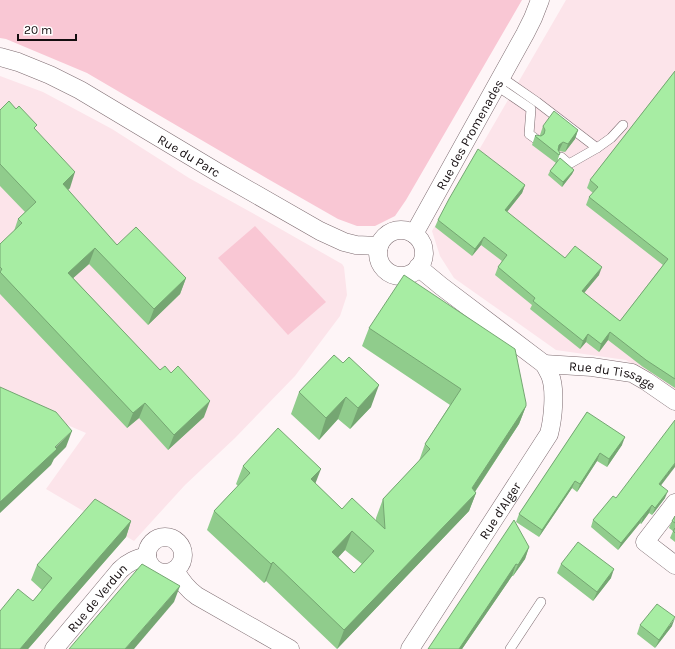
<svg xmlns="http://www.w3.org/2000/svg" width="675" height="649" viewBox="0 0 675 649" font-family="Karla,sans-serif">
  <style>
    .built { fill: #fce4ea }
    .green { fill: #f9c7d4 }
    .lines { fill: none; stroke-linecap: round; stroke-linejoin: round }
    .lane-casing { stroke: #7d6b70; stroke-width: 10 }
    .street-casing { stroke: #7d6b70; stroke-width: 19 }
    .lane { stroke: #fff; stroke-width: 9 }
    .street { stroke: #fff; stroke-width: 18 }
    .wall { fill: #90cc8c; fill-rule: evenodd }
    .shaded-wall { fill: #75a672 }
    .building { fill: #a7eda3; stroke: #75a672; fill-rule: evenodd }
    .labels { text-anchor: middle; stroke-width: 3.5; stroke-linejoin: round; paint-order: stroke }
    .street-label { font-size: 13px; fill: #140d0f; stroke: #fff }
  </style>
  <rect width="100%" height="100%" fill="#fef5f7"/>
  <g class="built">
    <polygon points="566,0 675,0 675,396 626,360 556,350 454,278 440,256 432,231"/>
    <polygon points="0,76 43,92 112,129 189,178 263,219 342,264 344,267 347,295 340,316 295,376 235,438 185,485 134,541 46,489 86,433 0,396"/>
  </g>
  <g class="green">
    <polygon points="0,0 522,0 406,200 395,216 375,226 357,226 338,219 268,179 87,73 6,39 0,38"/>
    <polygon points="255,226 326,302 288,335 218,258"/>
  </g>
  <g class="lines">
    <defs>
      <g id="lane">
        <polyline points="501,77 537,102 597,148"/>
        <polyline points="497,86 531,109 529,134 536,139"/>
        <polyline points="561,157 569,164 597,148 611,138 623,125"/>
        <polyline points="510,649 541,602"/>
      </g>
      <g id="street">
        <path id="s1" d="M0 57 18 62 50 75 80 90 217 172 320 231 344 242 356 245 379 246"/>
        <circle cx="401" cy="253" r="23"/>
        <path id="s2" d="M414 234 525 34 533 18 540 0"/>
        <path id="s3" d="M544 364 592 367 632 373 646 381 675 401"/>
        <polyline points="675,503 645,542 675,565"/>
        <circle cx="165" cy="555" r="18"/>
        <path d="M175 570C181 581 187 589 197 596L290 649"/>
        <path id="s4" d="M54 649 120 570C128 562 136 559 147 556"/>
        <path id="s5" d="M410 649 549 434C553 419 556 389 550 375 548 371 546 367 544 364L441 286 418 267"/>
      </g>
    </defs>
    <use href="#lane" class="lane-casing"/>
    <use href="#street" class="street-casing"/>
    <use href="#lane" class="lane"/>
    <use href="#street" class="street"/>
  </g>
  <g class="wall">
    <polygon points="675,71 675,388 643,367 608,340 599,352 586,342 580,349 530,309 532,305 495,275 498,267 502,261 481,245 472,256 435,227 438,220 525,185 522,193 507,212 565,258 599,275 584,293 620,321 663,265 586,205 589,197 593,193 587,188 590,180"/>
    <polygon points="0,110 35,130 70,188 68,190 117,245 186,278 180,294 148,325 89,264 73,278 204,417 168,450 139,418 127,428 0,294 0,244 14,231 18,219 25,212 0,186"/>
    <polygon points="543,126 578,130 575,139 565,152 559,151 560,153 557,162 574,170 572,174 562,187 548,175 550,171 556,163 532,145 535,136 540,136 540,135"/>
    <path d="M369 328 526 406 519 424 475 492 476 493 469 511 337 649 266 581 264 583 207 530 214 511 238 486 236 484 243 466 315 483 342 509 376 521V518L383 499 419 461 425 444 450 405 362 346ZM345 550 362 564 354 573 338 557Z"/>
    <polygon points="343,363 371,407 350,429 338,419 319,440 291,414 299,392"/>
    <polygon points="587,412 622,445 607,467 597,461 577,492 572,488 539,537 516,522 519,514"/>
    <polygon points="661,485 665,498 652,515 649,513 641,524 640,523 618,550 591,527 593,520 616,498"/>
    <polygon points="675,516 675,542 670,538 673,531 669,528 672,521"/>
    <polygon points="131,521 126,537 28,649 0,649 33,601 42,590 31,580 37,565"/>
    <polygon points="529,547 525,559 513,576 512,576 462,649 428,649"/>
    <polygon points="561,564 611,578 593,601 557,573"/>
    <polygon points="640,625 672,626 655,648 637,634"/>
  </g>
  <g class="shaded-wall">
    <polygon points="578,130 575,139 565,152 568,144"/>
    <polygon points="563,142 559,151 556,153 559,145"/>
    <polygon points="574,170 572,174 562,187 563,182"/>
    <polygon points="75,172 70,188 57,200 63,184"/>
    <polygon points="525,185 522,193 502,218 505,210"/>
    <polygon points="484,237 481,245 472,256 475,249"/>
    <polygon points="95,248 89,264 62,288 68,273"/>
    <polygon points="602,267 599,275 579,299 582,291"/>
    <polygon points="186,278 180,294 148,325 154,309"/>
    <polygon points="610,332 608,340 599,352 601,344"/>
    <polygon points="588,334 586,342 580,349 583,341"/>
    <polygon points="379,385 371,407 350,429 358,408"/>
    <polygon points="346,397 338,419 319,440 326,418"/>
    <polygon points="210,401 204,417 168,450 174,435"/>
    <polygon points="145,403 139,418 127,428 133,413"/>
    <polygon points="526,406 519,424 470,499 476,493 469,511 337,649 344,630 472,488"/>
    <polygon points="72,431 66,447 54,459 51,465 0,513 0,502"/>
    <polygon points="625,437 622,445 607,467 609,459"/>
    <polygon points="600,453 597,461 577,492 580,484"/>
    <polygon points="675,463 675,467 656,492 659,484"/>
    <polygon points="321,469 314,487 311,479"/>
    <polygon points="575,481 572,488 539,537 542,530"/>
    <polygon points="668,491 665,498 652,515 655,508"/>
    <polygon points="652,505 649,513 641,524 643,516"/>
    <polygon points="643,516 640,523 618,550 621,543"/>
    <polygon points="131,521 126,537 28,649 20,649 53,610"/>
    <polygon points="352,531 345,550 326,571 332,552"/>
    <polygon points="529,547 525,559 513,576 518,565"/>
    <polygon points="273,562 266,581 264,583 271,564"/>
    <polygon points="516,564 512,576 462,649 459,649 498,591"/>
    <polygon points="614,569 611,578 593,601 597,592"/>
    <polygon points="180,586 174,602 134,649 125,649"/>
    <polygon points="675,618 672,626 655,648 659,640"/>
  </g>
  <g class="building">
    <polygon points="675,71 675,379 646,360 610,332 601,344 588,334 583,341 533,301 535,298 498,267 507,255 484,237 475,249 438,220 449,199 478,149 525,185 505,210 565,258 575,246 602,267 582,291 620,321 668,259 589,197 598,187 590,180"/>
    <polygon points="9,101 16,109 19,106 37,125 34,128 75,172 63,184 117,245 136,227 186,278 154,309 95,248 68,273 160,370 165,366 171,373 178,366 210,401 174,435 145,403 133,413 0,272 2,269 0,267 0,244 22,223 18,219 36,202 0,164 0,110"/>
    <polygon points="554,111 578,130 568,144 563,142 559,145 558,150 560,153 559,155 535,136 536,135 541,136 544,134 545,130 543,126"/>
    <polygon points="560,158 574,170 563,182 550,171"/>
    <path d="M404 275 515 349 526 403V406L472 488 476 493 344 630 273 562 271 564 214 511 250 473 243 466 278 428 321 469 311 479 342 509 352 498 385 529 383 499 430 449 425 444 461 389 369 328ZM352 531 374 551 354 573 332 552Z"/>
    <polygon points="334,355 343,363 349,357 379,385 358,408 346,397 326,418 299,392"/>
    <polygon points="0,387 56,412 72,431 55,447 57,449 0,502"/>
    <polygon points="587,412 625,437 609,459 600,453 580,484 575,481 542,530 519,514"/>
    <polygon points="675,420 675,463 659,484 668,491 655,508 652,505 643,516 621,543 593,520 613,496 616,498"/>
    <polygon points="95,499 131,521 53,610 20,649 0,649 0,611 18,589 33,601 52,578 37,565"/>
    <polygon points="675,516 675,523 672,521"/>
    <polygon points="514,520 529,547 518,565 516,564 498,591 459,649 428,649"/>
    <polygon points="675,528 675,533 673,531"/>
    <polygon points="578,542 614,569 597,592 561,564"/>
    <polygon points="142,564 180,586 125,649 69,649"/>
    <polygon points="657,604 675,617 659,640 640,625"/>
  </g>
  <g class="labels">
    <g class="street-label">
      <text dy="5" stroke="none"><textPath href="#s2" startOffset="114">Rue des Promenades</textPath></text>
      <text dy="5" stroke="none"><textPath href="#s1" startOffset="214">Rue du Parc</textPath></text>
      <text dy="5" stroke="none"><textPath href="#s3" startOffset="70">Rue du Tissage</textPath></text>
      <text dy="5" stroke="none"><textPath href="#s5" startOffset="165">Rue d'Alger</textPath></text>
      <text dy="5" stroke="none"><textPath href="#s4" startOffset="67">Rue de Verdun</textPath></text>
    </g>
  </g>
  <path d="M18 34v6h58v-6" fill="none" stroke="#140d0f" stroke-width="2"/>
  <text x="24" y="34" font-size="12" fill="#140d0f" stroke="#ffffff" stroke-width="3" paint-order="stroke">20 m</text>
</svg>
